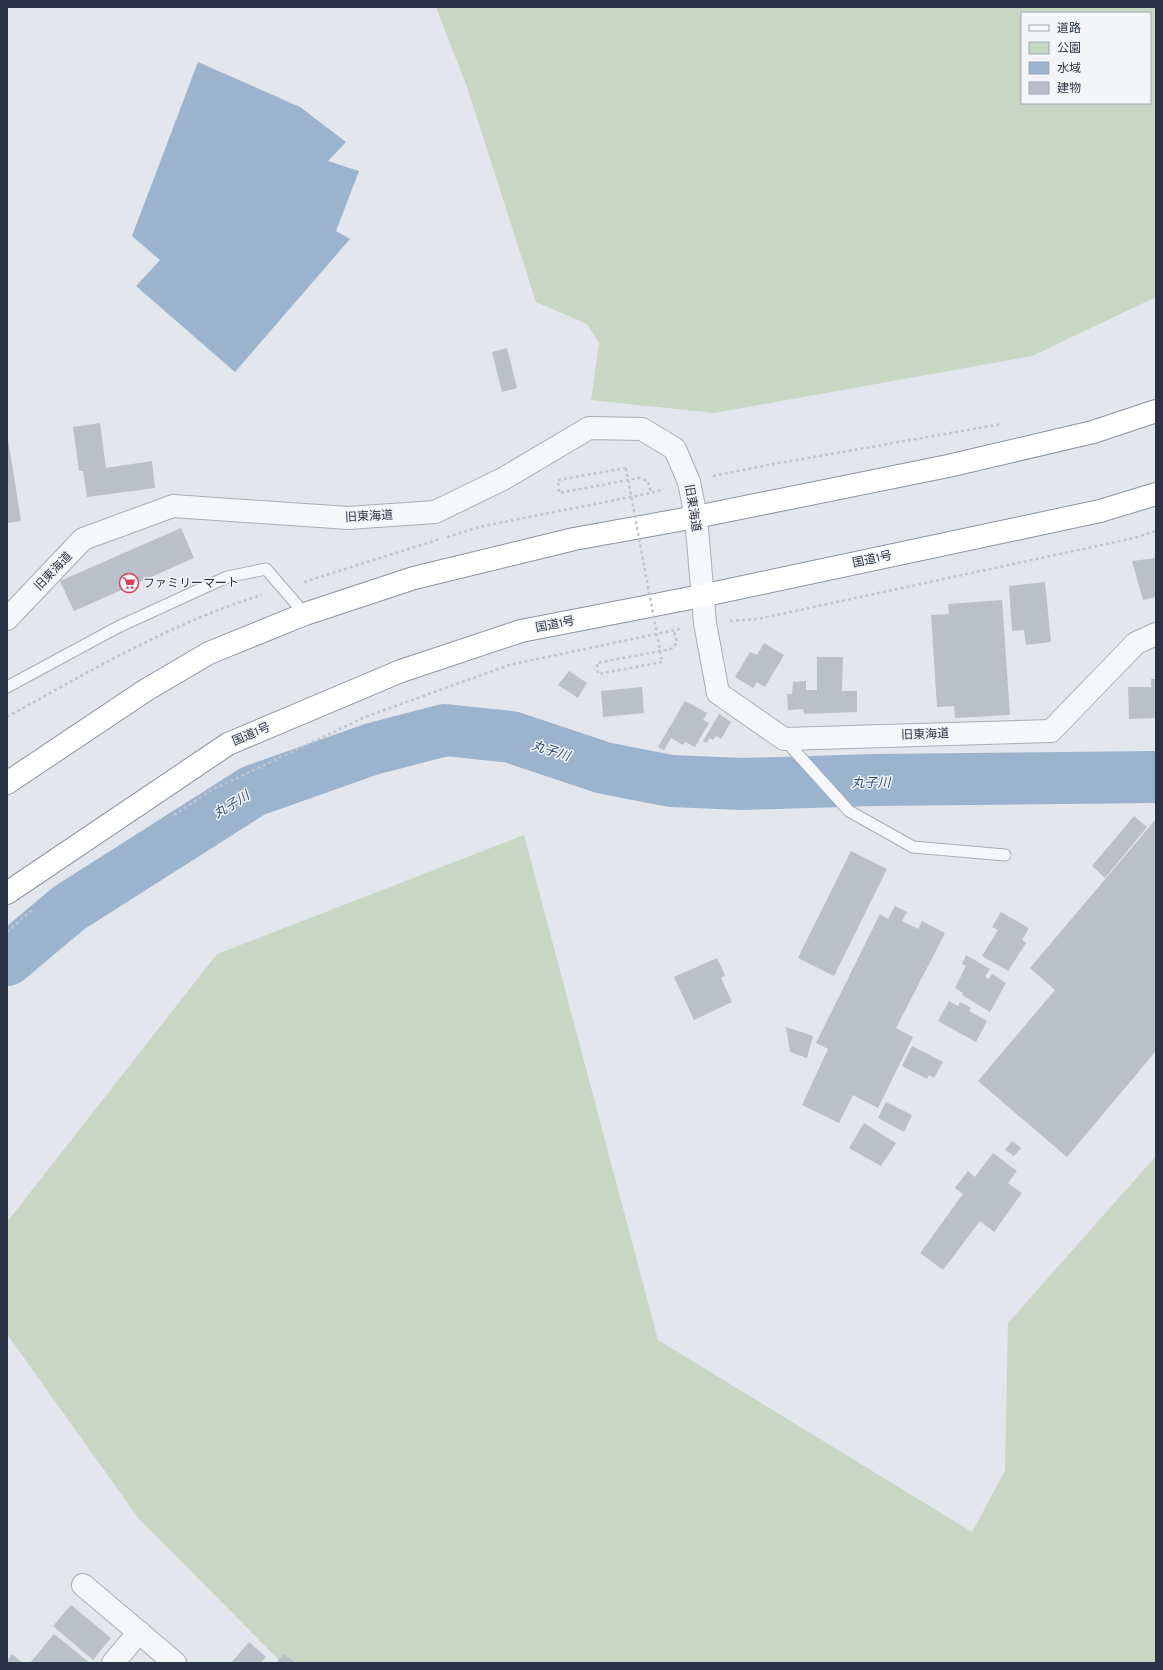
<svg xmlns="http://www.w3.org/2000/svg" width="1163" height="1670" viewBox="0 0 1163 1670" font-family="Karla,'Noto Sans JP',sans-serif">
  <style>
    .green { fill: #c8d6c4; fill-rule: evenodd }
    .water { fill: #9cb3ce }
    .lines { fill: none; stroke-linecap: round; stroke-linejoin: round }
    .river { stroke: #9cb3ce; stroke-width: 52 }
    .building { fill: #babfca }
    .service-casing { stroke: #a8adb7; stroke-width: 13 }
    .minor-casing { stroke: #a8adb7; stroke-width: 24 }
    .trunk-casing { stroke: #8993a4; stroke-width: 24 }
    .path { stroke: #c1c4cb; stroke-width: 2.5; stroke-dasharray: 3 3; stroke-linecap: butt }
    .service { stroke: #f6f7fa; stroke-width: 11 }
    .minor { stroke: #f6f7fa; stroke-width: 22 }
    .trunk { stroke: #fff; stroke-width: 22 }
    .path-bridge { stroke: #c1c4cb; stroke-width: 2.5; stroke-dasharray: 3 3; stroke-linecap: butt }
    .labels { text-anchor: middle; stroke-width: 3; stroke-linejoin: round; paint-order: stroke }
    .street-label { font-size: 12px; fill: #2a3345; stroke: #f3f5f9 }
    .poi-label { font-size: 12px; fill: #2a3345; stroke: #f3f5f9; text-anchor: start }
    .water-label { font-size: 13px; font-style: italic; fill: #31507c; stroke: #f3f5f9 }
  </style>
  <rect width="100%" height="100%" fill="#e3e6ec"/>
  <g class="green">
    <path d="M436 7H1156V297L1032 356 714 413 591 400 599 343 587 324 536 302 467 87ZM1022 13H1150V103H1022Z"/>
    <polygon points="524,835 658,1340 972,1532 1005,1471 1008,1323 1156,1156 1156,1663 282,1663 139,1519 7,1334 7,1222 217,954"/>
  </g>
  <polygon class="water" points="198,62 300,107 346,142 328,161 359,171 336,231 350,239 235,372 136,286 160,260 132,236"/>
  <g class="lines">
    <polyline class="river" points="7,960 69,908 253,791 372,749 445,730 511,737 604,768 671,781 743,784 874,780 1156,777"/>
  </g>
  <g class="building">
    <polygon points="507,348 517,388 502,392 492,352"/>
    <polygon points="100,423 106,468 152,461 155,488 87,497 83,471 79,471 73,427"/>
    <polygon points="7,433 21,521 7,523"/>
    <polygon points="181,528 194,558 74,611 60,581"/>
    <polygon points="1156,558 1156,597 1143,600 1132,561"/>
    <polygon points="1045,582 1051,642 1026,645 1024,630 1012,631 1009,586"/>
    <polygon points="1002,600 1010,715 955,718 954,706 937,707 931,615 949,614 948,604"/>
    <polygon points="764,643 784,655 765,687 757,682 753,688 735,677 750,652 757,655"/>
    <polygon points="817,657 843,657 842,691 857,691 857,712 804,714 803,709 788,710 787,694 792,694 793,682 806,681 806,690 817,690"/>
    <polygon points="569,671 587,683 578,698 558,685"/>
    <polygon points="1151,679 1156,679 1156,718 1129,719 1128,687 1151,687"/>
    <polygon points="642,687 644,713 603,717 601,691"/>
    <polygon points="685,701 707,713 703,720 709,723 695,747 685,742 683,745 671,738 664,750 658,747"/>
    <polygon points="719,714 731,722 721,739 716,736 713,740 710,738 706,743 703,741"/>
    <polygon points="1134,816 1147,827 1105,878 1092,866"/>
    <polygon points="1156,819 1156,1051 1067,1157 978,1081 1055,990 1030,968"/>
    <polygon points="851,851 887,869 834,976 798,958"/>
    <polygon points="895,906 907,912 902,921 918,929 922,921 945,933 896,1028 913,1037 878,1108 853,1095 839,1123 802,1105 828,1049 816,1043 880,914 888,919"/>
    <polygon points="1001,912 1029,928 1022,940 1026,943 1008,971 982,956 998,930 992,927"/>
    <polygon points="966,955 990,969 985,977 989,979 992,974 1006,983 990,1012 962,995 963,993 955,988 966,966 962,964"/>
    <polygon points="717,958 725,975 721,978 732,1002 694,1020 674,977"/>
    <polygon points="949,1001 958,1006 960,1002 971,1008 969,1011 987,1021 976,1042 938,1021"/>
    <polygon points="786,1027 813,1036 807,1058 790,1052"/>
    <polygon points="912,1046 943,1062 934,1078 929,1075 927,1079 902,1066"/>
    <polygon points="886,1102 912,1115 904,1132 878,1118"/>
    <polygon points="864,1123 896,1143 881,1166 849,1148"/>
    <polygon points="1012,1141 1021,1148 1014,1156 1005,1150"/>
    <polygon points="993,1153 1017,1171 1008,1183 1022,1193 994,1232 980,1221 943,1270 920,1253 963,1194 955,1188 968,1171 975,1177"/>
    <polygon points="71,1605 111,1638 93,1660 53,1626"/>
    <polygon points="54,1634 90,1663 30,1663"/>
    <polygon points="249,1642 266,1657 261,1663 231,1663"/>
    <polygon points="12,1654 23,1663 7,1663 7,1661"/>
    <polygon points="284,1654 296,1663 276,1663"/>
  </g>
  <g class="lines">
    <defs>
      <g id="service">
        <polyline points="7,687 118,627 227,577 266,569 305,614"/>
        <polyline points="784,739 849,811 913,847 1005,855"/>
      </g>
      <g id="minor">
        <polyline points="7,619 83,539 173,506 348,518 435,512 503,479 589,428 642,429 675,449 689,482 696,517 705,623 718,693 784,739 1051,731 1136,643 1156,634"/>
        <polyline points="83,1585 175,1663"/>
        <polyline points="113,1663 139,1632"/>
      </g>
      <g id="trunk">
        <polyline points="7,783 146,690 209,653 305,614 414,578 574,539 696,517 948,466 1093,432 1156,411"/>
        <polyline points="7,893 228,744 401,671 521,631 701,596 1100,511 1156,494"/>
      </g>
    </defs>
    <use href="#service" class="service-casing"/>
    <use href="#minor" class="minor-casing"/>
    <use href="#trunk" class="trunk-casing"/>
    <g class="path">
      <polyline points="626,468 558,480 559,493 639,478 648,481 651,493"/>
      <polyline points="713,476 768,465 1002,424"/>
      <polyline points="447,537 483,526 651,493 664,489"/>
      <polyline points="304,582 440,539"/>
      <polyline points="730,621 758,619 1134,538 1156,531"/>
      <polyline points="662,662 598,674 597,663 671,649 677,643 674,630"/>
      <path d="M7 717C88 672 173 622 262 595"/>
      <polyline points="174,815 212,790 365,717 509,665 680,629"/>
      <polyline points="7,932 32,910"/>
    </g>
    <use href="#service" class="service"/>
    <use href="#minor" class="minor"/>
    <use href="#trunk" class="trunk"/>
    <polyline class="path-bridge" points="626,468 662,662"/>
  </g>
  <defs>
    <symbol id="supermarket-ring" viewBox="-11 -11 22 22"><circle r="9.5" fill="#f3f5f9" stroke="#d74254" stroke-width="1.5"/><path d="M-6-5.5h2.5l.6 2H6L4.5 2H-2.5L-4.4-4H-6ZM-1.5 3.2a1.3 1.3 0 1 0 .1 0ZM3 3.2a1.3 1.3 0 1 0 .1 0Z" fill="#d74254"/></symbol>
  </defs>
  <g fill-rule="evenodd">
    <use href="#supermarket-ring" x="118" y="572" width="22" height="22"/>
  </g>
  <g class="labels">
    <g class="street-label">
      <text transform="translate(693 508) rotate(81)" y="4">旧東海道</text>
      <text transform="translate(369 516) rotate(-3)" y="4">旧東海道</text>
      <text transform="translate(872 559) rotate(-12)" y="4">国道1号</text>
      <text transform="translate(53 571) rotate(-46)" y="4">旧東海道</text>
      <text transform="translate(555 624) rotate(-11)" y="4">国道1号</text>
      <text transform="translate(251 734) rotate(-23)" y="4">国道1号</text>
      <text transform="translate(925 734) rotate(-2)" y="4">旧東海道</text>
    </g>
    <g class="poi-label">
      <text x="143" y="587">ファミリーマート</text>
    </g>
    <g class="water-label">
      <text transform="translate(551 750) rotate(18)" y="5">丸子川</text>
      <text transform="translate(871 782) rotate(-1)" y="5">丸子川</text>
      <text transform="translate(231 804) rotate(-32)" y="5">丸子川</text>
    </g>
  </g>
  <rect width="1163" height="1670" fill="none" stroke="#2a3345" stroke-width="16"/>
  <rect x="1021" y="12" width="130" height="92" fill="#f3f5f9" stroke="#a3a7b1"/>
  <rect x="1029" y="25" width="20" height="6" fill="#f6f7fa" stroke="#a3a7b1"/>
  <text x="1057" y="32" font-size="12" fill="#2a3345">道路</text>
  <rect x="1029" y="42" width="20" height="12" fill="#c8d6c4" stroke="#a3a7b1"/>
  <text x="1057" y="52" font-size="12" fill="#2a3345">公園</text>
  <rect x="1029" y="62" width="20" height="12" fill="#9cb3ce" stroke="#a3a7b1"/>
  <text x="1057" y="72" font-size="12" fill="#2a3345">水域</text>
  <rect x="1029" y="82" width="20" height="12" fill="#babfca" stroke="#a3a7b1"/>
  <text x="1057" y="92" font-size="12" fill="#2a3345">建物</text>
</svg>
